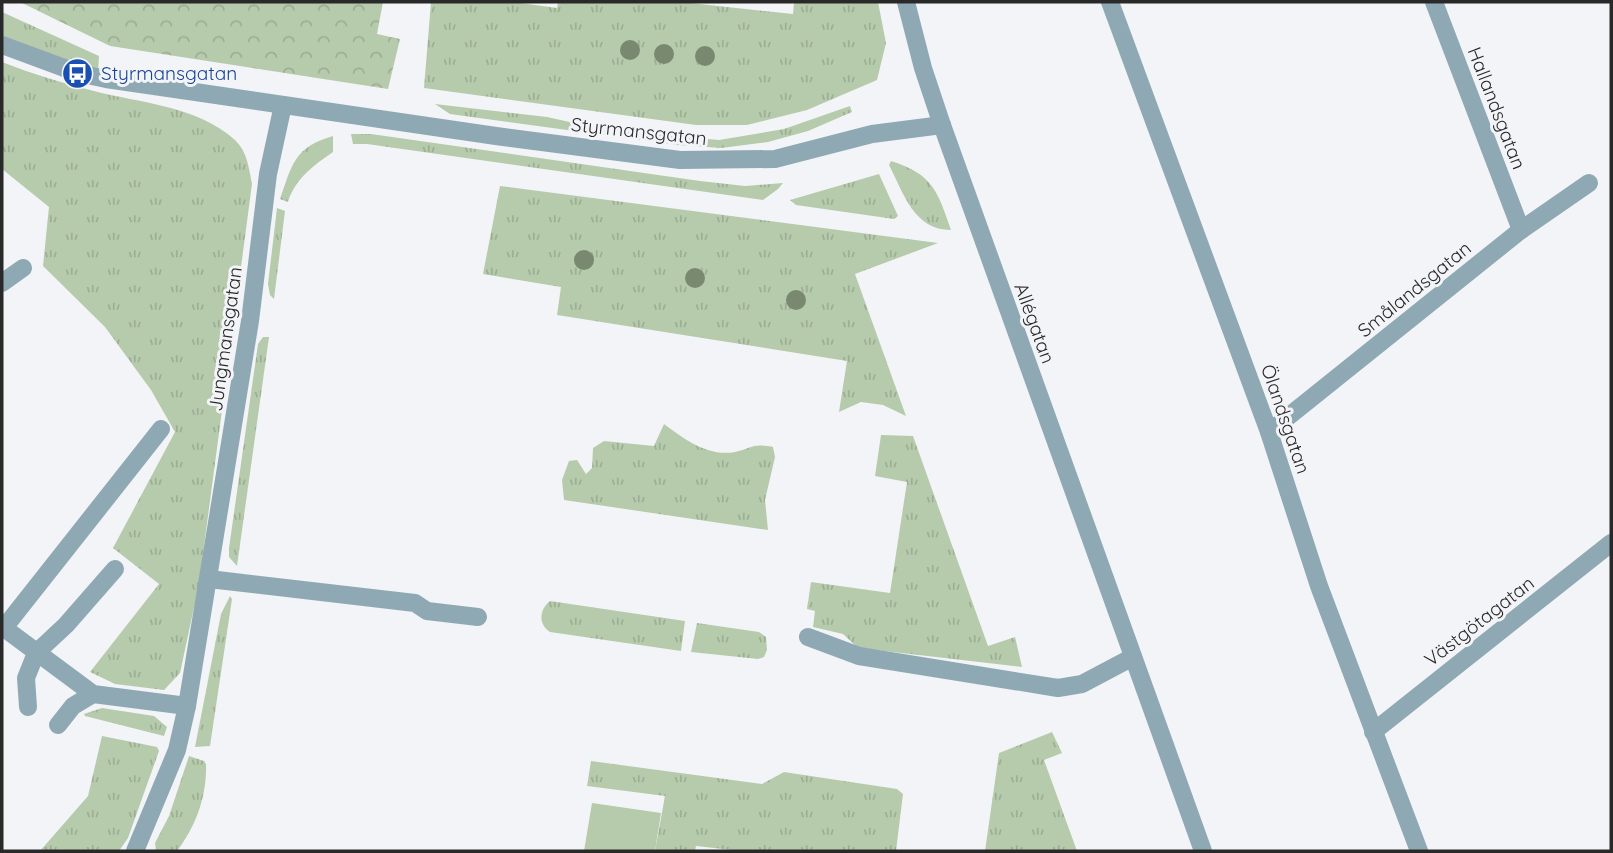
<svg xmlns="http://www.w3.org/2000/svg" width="1613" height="853" viewBox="0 0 1613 853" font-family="Quicksand,sans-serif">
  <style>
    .grass { fill: url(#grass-tufts) }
    .forest { fill: url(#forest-crowns) }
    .park { fill: #b6cbac }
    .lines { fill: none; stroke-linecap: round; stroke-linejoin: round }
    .service { stroke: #8fa9b4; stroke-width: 18 }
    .minor { stroke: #8fa9b4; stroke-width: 18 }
    .tertiary { stroke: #8fa9b4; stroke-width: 18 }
    .tree { fill: #788970 }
    .labels { text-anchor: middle; stroke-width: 6; stroke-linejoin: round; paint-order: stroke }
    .transit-label { font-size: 19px; fill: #164399; stroke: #f3f4f7; text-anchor: start }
    .street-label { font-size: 19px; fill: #29292a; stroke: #f3f4f7 }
  </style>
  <defs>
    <pattern id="grass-tufts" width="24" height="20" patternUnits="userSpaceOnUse" patternTransform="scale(1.75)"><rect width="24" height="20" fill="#b6cbac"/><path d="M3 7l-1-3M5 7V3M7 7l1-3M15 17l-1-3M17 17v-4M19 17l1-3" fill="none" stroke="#9cae94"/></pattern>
    <pattern id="forest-crowns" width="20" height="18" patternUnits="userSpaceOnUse" patternTransform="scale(1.75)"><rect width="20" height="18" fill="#b6cbac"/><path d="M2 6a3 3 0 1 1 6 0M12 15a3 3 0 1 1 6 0" fill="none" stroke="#9cae94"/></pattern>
  </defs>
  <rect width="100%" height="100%" fill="#f3f4f7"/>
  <g class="grass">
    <polygon points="431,2 513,2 557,8 558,2 681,2 793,14 794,2 878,2 886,43 877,80 807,110 747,125 696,125 424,88"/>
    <polygon points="2,12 99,56 98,72 2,40"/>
    <path d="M2 62C32 74 63 83 94 91 140 103 198 106 235 140 247 151 249 168 252 184L199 584 180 673 164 690 115 684 90 672 159 584 113 548 175 432 151 390 105 327 43 266 49 207 2 169Z"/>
    <polygon points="435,104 547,117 606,130 719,140 784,129 850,106 852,112 808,131 768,142 721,148 678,145 450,114"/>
    <polygon points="351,134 371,134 700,181 745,186 783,183 778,189 763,200 367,144 353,144"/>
    <path d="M333 136V152C314 165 295 179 288 202L280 199C292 165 294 147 333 136Z"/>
    <path d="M891 161C933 174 938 192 951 230 914 230 904 194 889 165Z"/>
    <polygon points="879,174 898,216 894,219 796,205 790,200"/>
    <polygon points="500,186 938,243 855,274 906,416 883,405 861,402 839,412 847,361 557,315 561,287 483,274"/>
    <polygon points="277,208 285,211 274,299 270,295 268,284"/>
    <polygon points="263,337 269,337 237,566 229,557 229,548 258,344"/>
    <path d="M664 424C684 439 708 457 735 452 754 448 751 443 773 447L775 457 765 500 768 530 564 500 562 480 569 461 577 460 586 474 592 468 593 448 604 441 654 446Z"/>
    <polygon points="881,435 913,436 988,646 1015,637 1022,667 858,648 843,634 813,627 815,611 807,609 811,582 890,593 907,482 875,476"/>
    <polygon points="230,596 232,599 210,746 195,747 221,614"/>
    <path d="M550 601 685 621 681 651 550 632C538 624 539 610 550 601Z"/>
    <polygon points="697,623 759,632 766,637 767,650 764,657 758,659 691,652"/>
    <polygon points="102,708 154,716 167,727 164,736 85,716 84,714"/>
    <polygon points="1052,732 1062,753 1044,760 1077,851 985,851 999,753"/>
    <polygon points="102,736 157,747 159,751 128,838 119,851 40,851 88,796"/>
    <path d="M189 756 204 761 206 764C207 796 196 826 177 851H156L155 843 169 816Z"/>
    <polygon points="591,761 762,784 784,772 897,789 903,794 896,851 741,851 696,846 695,851 655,851 665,796 587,786"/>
  </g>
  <polygon class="forest" points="20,2 383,2 377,34 400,39 388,89 110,46"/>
  <polygon class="park" points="592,803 661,813 655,851 584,851"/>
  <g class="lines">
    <g class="service">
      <polyline points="161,429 4,628 93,694 187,706"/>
      <polyline points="28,707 26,678 36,653 66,625 115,569"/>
      <polyline points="58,725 73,706 93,694"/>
    </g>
    <g class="minor">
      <polyline points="1110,2 1269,432 1319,586 1419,851"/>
      <polyline points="1434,2 1521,230"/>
      <polyline points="2,45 78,73 106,79 496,136 680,160 775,159 872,134 942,125"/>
      <polyline points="2,283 23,268"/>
      <polyline points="1269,432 1521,230 1589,183"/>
      <polyline points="209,579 415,603 427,611 478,617"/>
      <polyline points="2,629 4,628"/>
      <polyline points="808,637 859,656 1058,688 1082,684 1133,657"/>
      <polyline points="1373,732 1611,543"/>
      <polyline points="135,851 177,750 187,706 250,321 268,174 283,105"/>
    </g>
    <polyline class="tertiary" points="906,2 923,68 942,125 1203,851"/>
  </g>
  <g class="tree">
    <circle cx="630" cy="50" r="10"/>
    <circle cx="664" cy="54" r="10"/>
    <circle cx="705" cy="56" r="10"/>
    <circle cx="584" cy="260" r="10"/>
    <circle cx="695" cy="278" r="10"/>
    <circle cx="796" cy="300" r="10"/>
  </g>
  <defs>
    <symbol id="bus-disc" viewBox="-11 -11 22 22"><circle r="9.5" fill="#1a4fb4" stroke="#f3f4f7"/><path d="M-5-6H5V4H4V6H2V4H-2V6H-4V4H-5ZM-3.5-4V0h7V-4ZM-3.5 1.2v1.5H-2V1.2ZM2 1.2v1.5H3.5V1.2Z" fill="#fff"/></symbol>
  </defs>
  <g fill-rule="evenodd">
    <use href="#bus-disc" x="60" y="56" width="35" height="35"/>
  </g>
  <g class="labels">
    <g class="transit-label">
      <text x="101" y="80">Styrmansgatan</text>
    </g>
    <g class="street-label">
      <text transform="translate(1497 108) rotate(69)" y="7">Hallandsgatan</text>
      <text transform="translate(639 131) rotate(6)" y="7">Styrmansgatan</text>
      <text transform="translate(1414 289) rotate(-39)" y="7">Smålandsgatan</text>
      <text transform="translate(1035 323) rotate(70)" y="7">Allégatan</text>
      <text transform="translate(225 339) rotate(-82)" y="7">Jungmansgatan</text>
      <text transform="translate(1286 419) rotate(71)" y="7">Ölandsgatan</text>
      <text transform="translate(1479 621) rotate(-38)" y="7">Västgötagatan</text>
    </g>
  </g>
  <rect width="1613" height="853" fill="none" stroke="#29292a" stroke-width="7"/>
</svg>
